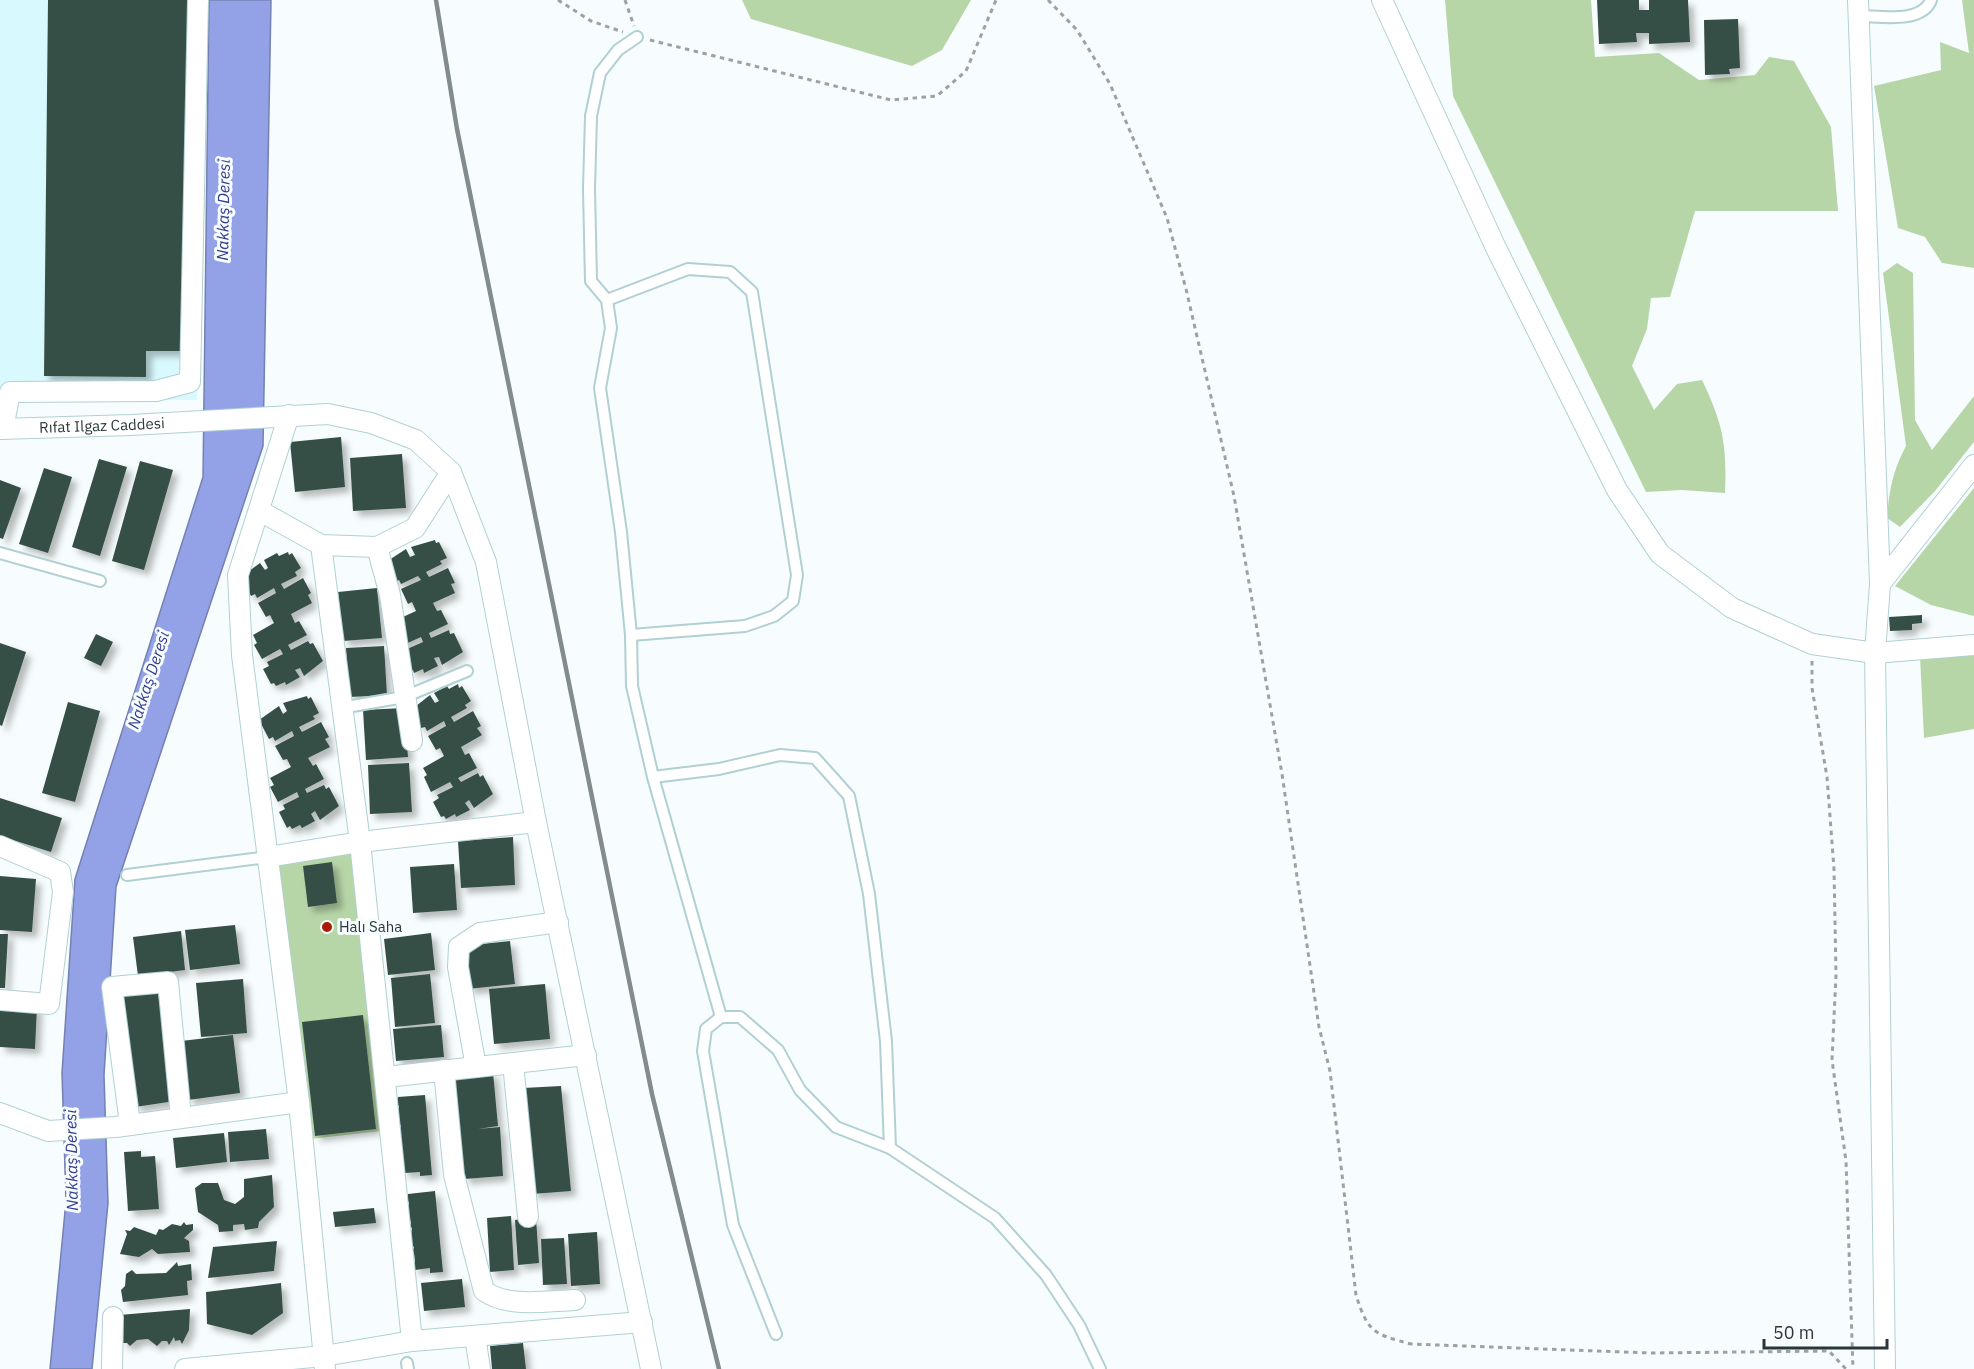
<svg xmlns="http://www.w3.org/2000/svg" width="1974" height="1369" viewBox="0 0 1974 1369" font-family="'IBM Plex Sans',sans-serif">
  <style>
    .built { fill: #d8f9fd }
    .green { fill: #b7d6a8 }
    .water { fill: #93a1e6; stroke: #7481b2; stroke-width: 1.5 }
    .building { fill: #364f46; filter: url(#shadow) }
    .lines { fill: none; stroke-linecap: round; stroke-linejoin: round }
    .service-casing { stroke: #b1d0d4; stroke-width: 14 }
    .minor-casing { stroke: #b1d0d4; stroke-width: 22 }
    .path { stroke: #9aa3a4; stroke-width: 3; stroke-dasharray: 4.5 4.5; stroke-linecap: butt }
    .service { stroke: #fff; stroke-width: 10 }
    .minor { stroke: #fff; stroke-width: 20 }
    .rail { stroke: #828c8d; stroke-width: 4.5 }
    .poi-dot { fill: #aa1a05; stroke: #f7fdfe; stroke-width: 2 }
    .labels { text-anchor: middle; stroke-width: 6; stroke-linejoin: round; paint-order: stroke }
    .street-label { font-size: 15px; fill: #2a3738; stroke: #f7fdfe }
    .poi-label { font-size: 15px; fill: #2a3738; stroke: #f7fdfe; text-anchor: start }
    .water-label { font-size: 16px; font-style: italic; fill: #353c8d; stroke: #f7fdfe }
  </style>
  <defs>
    <filter id="shadow"><feDropShadow dx="5.5" dy="5.5" stdDeviation="3" flood-color="#0004"/></filter>
  </defs>
  <rect width="100%" height="100%" fill="#f7fdfe"/>
  <polygon class="built" points="0,0 206,0 197,400 0,401"/>
  <g class="green">
    <polygon points="742,0 971,0 942,50 912,66 751,19"/>
    <path d="M1445 0H1591L1595 57 1659 53 1699 80 1755 75 1769 57 1794 61 1831 127 1838 211H1695L1670 297 1651 298 1647 329 1632 366 1654 410 1677 384 1702 380C1723 424 1727 444 1725 493L1682 490 1646 492 1453 96Z"/>
    <polygon points="1962,0 1974,0 1974,268 1942,263 1925,237 1898,228 1874,86 1941,70 1940,42 1969,53"/>
    <path d="M1897 263 1913 273 1915 420 1932 450 1974 396V442L1935 491 1900 527 1887 518C1889 491 1893 470 1906 446L1883 273Z"/>
    <polygon points="1974,488 1974,616 1931,605 1895,586"/>
    <polygon points="1974,653 1974,729 1924,738 1920,656"/>
    <polygon points="361,853 390,1130 310,1139 304,1107 278,857"/>
  </g>
  <polygon class="water" points="209,0 271,0 263,446 116,887 104,1075 108,1203 92,1369 50,1369 66,1201 62,1073 75,879 203,477"/>
  <g class="building">
    <polygon points="48,0 192,0 189,351 146,351 146,377 44,376"/>
    <polygon points="1597,0 1639,0 1639,10 1649,10 1649,0 1688,0 1690,42 1649,44 1649,33 1636,33 1637,42 1599,44"/>
    <polygon points="1738,19 1740,68 1729,69 1730,74 1705,75 1704,20"/>
    <polygon points="341,437 345,487 295,492 290,442"/>
    <polygon points="402,454 406,508 353,511 350,458"/>
    <polygon points="99,459 127,467 100,556 72,547"/>
    <polygon points="140,461 173,470 144,570 112,561"/>
    <polygon points="44,468 72,477 48,553 19,544"/>
    <polygon points="0,480 21,488 3,539 0,538"/>
    <polygon points="435,540 436,543 439,542 447,558 440,561 442,564 426,572 429,577 448,568 455,583 451,584 455,593 433,603 437,611 441,610 448,624 429,633 431,638 449,630 450,634 454,633 463,652 442,665 439,657 434,658 438,666 424,673 423,669 414,673 413,670 409,671 407,649 423,642 421,637 401,646 394,621 416,611 412,602 408,604 401,589 421,580 418,576 401,584 399,580 395,582 386,562 406,549 410,557 415,555 411,547"/>
    <polygon points="288,552 289,555 292,553 301,568 295,572 297,576 281,584 284,589 303,578 311,593 308,595 312,603 291,614 295,623 299,621 307,635 288,645 291,650 308,641 310,644 313,643 323,661 304,676 300,668 295,670 300,677 286,685 285,682 276,686 274,683 271,684 263,669 269,666 267,662 283,654 280,649 262,659 254,645 257,643 253,635 274,623 270,615 266,617 258,603 276,593 274,588 257,598 255,594 251,596 241,577 260,563 265,570 268,568 264,560 277,553 279,556"/>
    <polygon points="377,588 382,638 343,641 338,592"/>
    <polygon points="1922,615 1922,623 1912,624 1912,630 1890,631 1889,617"/>
    <polygon points="96,634 113,642 101,666 84,658"/>
    <polygon points="0,643 26,652 2,726 0,725"/>
    <polygon points="384,646 387,695 349,697 346,648"/>
    <polygon points="458,684 459,688 462,686 471,701 465,705 467,708 451,717 454,722 473,711 481,726 477,728 482,735 461,747 465,755 469,753 477,768 458,778 461,782 478,773 480,777 483,775 493,794 474,808 469,800 465,803 470,810 456,817 455,814 446,819 444,816 441,817 433,802 439,798 437,795 453,787 450,782 431,792 424,777 427,775 423,768 444,756 440,748 436,750 428,736 446,726 444,721 427,731 425,727 421,728 411,710 430,695 435,703 439,701 434,693 447,686 449,689"/>
    <polygon points="307,696 308,699 311,697 319,713 313,716 315,719 299,727 302,732 321,722 329,737 325,739 330,747 308,758 313,766 316,764 324,779 305,789 307,793 324,785 326,789 329,787 339,806 320,820 315,811 311,814 315,821 302,828 300,825 292,829 290,826 287,828 279,812 285,809 283,805 299,797 297,792 278,802 270,787 274,785 270,778 291,767 287,759 283,760 275,746 294,736 292,731 275,741 273,737 269,739 259,720 279,706 283,714 287,711 283,703"/>
    <polygon points="68,702 100,711 75,802 42,793"/>
    <polygon points="404,708 408,757 366,760 363,710"/>
    <polygon points="409,763 412,812 370,814 368,765"/>
    <polygon points="0,798 62,818 51,852 0,836"/>
    <polygon points="513,837 515,885 461,888 458,841"/>
    <polygon points="332,862 337,903 308,907 303,866"/>
    <polygon points="454,864 457,910 413,913 410,867"/>
    <polygon points="0,876 36,879 32,932 0,930"/>
    <polygon points="235,925 240,964 190,970 185,930"/>
    <polygon points="181,931 185,970 138,976 133,937"/>
    <polygon points="431,933 435,970 388,975 384,939"/>
    <polygon points="0,934 8,934 5,988 0,988"/>
    <polygon points="510,941 515,984 468,989 463,946"/>
    <polygon points="430,974 435,1023 395,1027 391,978"/>
    <polygon points="243,979 247,1033 201,1037 196,983"/>
    <polygon points="545,984 550,1039 494,1044 489,989"/>
    <polygon points="157,987 175,1101 135,1107 118,993"/>
    <polygon points="0,1004 37,1006 35,1049 0,1047"/>
    <polygon points="363,1015 376,1129 315,1136 302,1022"/>
    <polygon points="441,1025 444,1057 396,1061 393,1029"/>
    <polygon points="233,1035 240,1093 188,1100 181,1041"/>
    <polygon points="493,1072 498,1126 478,1129 500,1127 503,1176 464,1179 454,1075"/>
    <polygon points="561,1086 571,1191 532,1194 523,1088"/>
    <polygon points="425,1095 432,1175 420,1176 420,1172 405,1173 401,1167 404,1165 403,1156 400,1154 403,1152 400,1142 401,1132 398,1129 401,1127 397,1116 399,1106 396,1104 398,1097"/>
    <polygon points="266,1129 269,1159 230,1162 228,1132"/>
    <polygon points="224,1133 227,1162 176,1168 173,1138"/>
    <polygon points="141,1151 141,1157 155,1156 159,1209 128,1211 124,1152"/>
    <polygon points="272,1175 274,1207 259,1222 258,1228 245,1230 244,1224 233,1225 233,1231 219,1232 218,1225 198,1212 195,1188 202,1183 218,1183 224,1200 235,1204 244,1197 244,1179"/>
    <polygon points="435,1191 443,1272 430,1273 430,1268 415,1270 412,1264 415,1262 414,1253 411,1251 414,1248 410,1239 412,1228 408,1226 411,1223 408,1213 409,1202 406,1201 408,1194"/>
    <polygon points="374,1208 376,1223 335,1227 333,1212"/>
    <polygon points="511,1216 514,1270 490,1272 487,1218"/>
    <polygon points="536,1218 539,1263 518,1265 515,1220"/>
    <polygon points="184,1222 186,1225 193,1224 193,1230 184,1238 189,1241 190,1252 158,1254 152,1249 139,1257 120,1254 127,1234 125,1230 130,1231 134,1227 156,1235 159,1229 163,1230 172,1224 181,1226"/>
    <polygon points="597,1232 600,1284 571,1286 568,1234"/>
    <polygon points="564,1238 567,1284 543,1285 541,1239"/>
    <polygon points="277,1241 274,1271 208,1278 213,1247"/>
    <polygon points="177,1262 178,1266 191,1264 192,1280 187,1281 188,1295 123,1302 121,1290 125,1286 126,1274 132,1270 136,1274 166,1273"/>
    <polygon points="462,1279 465,1307 424,1311 421,1283"/>
    <polygon points="281,1283 283,1313 252,1335 207,1324 206,1292"/>
    <polygon points="190,1309 189,1330 182,1344 180,1340 175,1341 174,1337 169,1345 167,1341 162,1341 157,1346 148,1339 137,1340 130,1346 127,1343 122,1343 119,1315"/>
    <polygon points="523,1343 526,1369 492,1369 490,1346"/>
  </g>
  <g class="lines">
    <defs>
      <g id="service">
        <path d="M1859 16C1880 16 1922 24 1931 0"/>
        <polyline points="637,37 618,50 600,73 591,116 589,189 591,281 607,300 611,328 600,388 621,532 631,635 632,686 653,777 721,1017"/>
        <polyline points="607,300 688,269 730,272 752,292 797,575 793,601 774,616 745,626 631,635"/>
        <polyline points="0,553 100,581"/>
        <polyline points="341,708 404,697 467,671"/>
        <polyline points="653,777 719,769 780,755 815,758 849,796 869,894 886,1041 890,1148"/>
        <polyline points="127,875 268,857"/>
        <polyline points="776,1334 733,1225 703,1051 706,1029 721,1017 740,1017 778,1050 800,1090 836,1127 890,1148 995,1218 1046,1275 1079,1325 1100,1369"/>
        <polyline points="407,1363 408,1369"/>
      </g>
      <g id="minor">
        <polyline points="1382,0 1496,248 1617,490 1660,554 1732,608 1812,644 1875,653 1974,645"/>
        <polyline points="1858,0 1880,584 1875,653 1885,1369"/>
        <polyline points="289,415 238,575 242,655 299,1102 325,1369"/>
        <path id="s1" d="M0 429 131 425 328 414 371 423 416 440 451 472 486 562 536 822 651 1369"/>
        <polyline points="3,429 10,392 156,391 190,382 198,0"/>
        <polyline points="260,511 321,545 377,547 415,528 451,472"/>
        <polyline points="321,545 360,842 412,1341"/>
        <polyline points="377,547 390,595 412,741"/>
        <polyline points="1880,584 1974,465"/>
        <polyline points="0,846 60,872 63,892 49,1004 0,1000"/>
        <polyline points="268,857 360,842 536,822"/>
        <polyline points="513,1063 528,1217"/>
        <polyline points="476,1067 458,967 459,947 480,933 558,922"/>
        <path d="M444 1070 454 1175 484 1291C509 1308 545 1301 575 1300"/>
        <polyline points="386,1077 586,1055"/>
        <polyline points="0,1113 48,1131 116,1127 299,1102"/>
        <polyline points="130,1124 112,987 168,982 181,1117"/>
        <polyline points="475,1336 480,1369"/>
        <polyline points="112,1369 113,1317"/>
        <polyline points="185,1369 324,1356 412,1341 642,1322"/>
      </g>
    </defs>
    <use href="#service" class="service-casing"/>
    <use href="#minor" class="minor-casing"/>
    <g class="path">
      <polyline points="558,0 591,21 623,32"/>
      <polyline points="625,0 634,26"/>
      <path d="M1048 0 1077 30 1110 84 1167 218 1186 289 1234 496 1282 774 1319 1027 1330 1071 1356 1295C1368 1333 1374 1334 1411 1344L1650 1353 1829 1351 1846 1369"/>
      <polyline points="650,40 891,100 937,96 966,71 996,0"/>
      <polyline points="1812,661 1812,688 1827,777 1834,869 1836,975 1832,1060 1846,1161 1853,1369"/>
    </g>
    <use href="#service" class="service"/>
    <use href="#minor" class="minor"/>
    <polyline class="rail" points="436,0 457,129 652,1094 719,1369"/>
  </g>
  <circle class="poi-dot" cx="327" cy="927" r="6"/>
  <g class="labels">
    <g class="street-label">
      <text dy="5" stroke="none"><textPath href="#s1" startOffset="102">Rıfat Ilgaz Caddesi</textPath></text>
    </g>
    <g class="poi-label">
      <text x="339" y="932">Halı Saha</text>
    </g>
    <g class="water-label">
      <text transform="translate(223 210) rotate(-89)" y="6">Nakkaş Deresi</text>
      <text transform="translate(148 680) rotate(-72)" y="6">Nakkaş Deresi</text>
      <text transform="translate(71 1160) rotate(-91)" y="6">Nakkaş Deresi</text>
    </g>
  </g>
  <path d="M1764 1339v9h123v-9" fill="none" stroke="#2a3738" stroke-width="3"/>
  <text x="1773" y="1339" font-size="18" fill="#2a3738" stroke="#f7fdfe" stroke-width="4.5" paint-order="stroke">50 m</text>
</svg>
